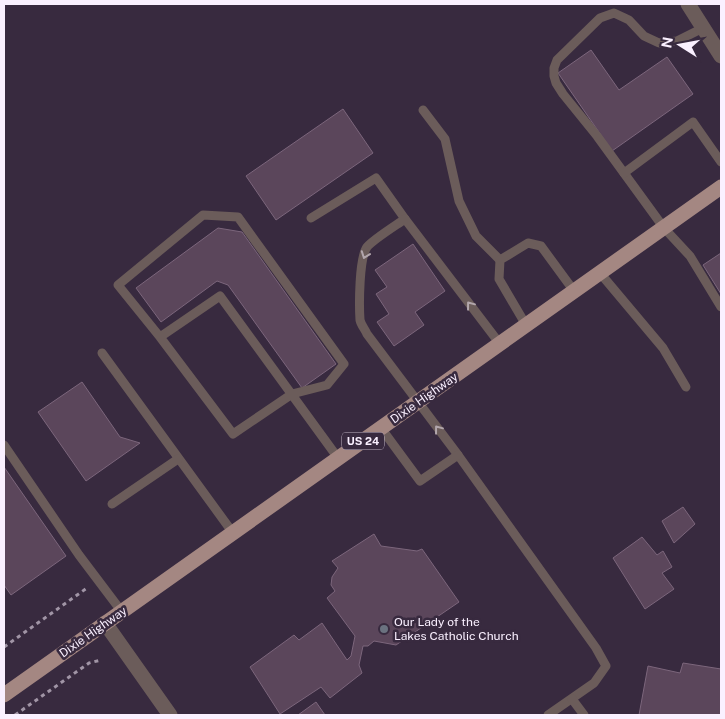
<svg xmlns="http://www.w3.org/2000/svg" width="725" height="719" viewBox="0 0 725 719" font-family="'Public Sans',sans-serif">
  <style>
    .building { fill: #5b465b; stroke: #7c667c }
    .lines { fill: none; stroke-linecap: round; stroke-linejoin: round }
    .path { stroke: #a195a6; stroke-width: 3; stroke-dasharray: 4 4; stroke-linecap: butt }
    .service { stroke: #6b5c5a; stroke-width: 9 }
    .minor { stroke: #6b5c5a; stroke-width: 15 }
    .primary { stroke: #a48782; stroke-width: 15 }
    .oneway { stroke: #b2a6ac }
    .worship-dot { fill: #6b7280; stroke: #382a3f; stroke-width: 2 }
    .labels { text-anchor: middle; stroke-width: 5; stroke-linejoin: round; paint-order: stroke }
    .shield { fill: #382a3f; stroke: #c0b5c5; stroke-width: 1 }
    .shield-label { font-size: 11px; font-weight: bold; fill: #faf0ff }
    .street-label { font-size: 12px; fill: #faf0ff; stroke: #382a3f }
    .poi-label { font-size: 12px; fill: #faf0ff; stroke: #382a3f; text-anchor: start }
  </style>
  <rect width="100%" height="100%" fill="#382a3f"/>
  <g class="building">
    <polygon points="591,50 619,90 667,57 693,94 612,151 558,73"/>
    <polygon points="343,109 373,153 276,220 246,176"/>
    <polygon points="218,228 242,232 336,364 302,388 228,285 217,281 161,322 136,288"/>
    <polygon points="413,244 445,291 415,312 424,325 394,346 377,322 389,314 376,294 387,287 375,270"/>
    <polygon points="721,253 721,294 703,265"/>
    <polygon points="82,382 120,437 140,443 86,481 38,412"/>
    <polygon points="4,467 66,556 11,595 4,585"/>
    <polygon points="683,507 695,524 674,543 662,521"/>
    <polygon points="374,534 381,546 417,551 422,549 459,602 396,645 374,641 368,646 363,646 359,665 362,673 330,698 321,687 280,714 250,667 294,635 299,640 322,623 347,660 351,656 355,636 327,598 335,591 331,585 332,577 338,568 332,561"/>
    <polygon points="642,537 657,555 663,551 672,567 662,573 674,589 645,609 613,558"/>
    <polygon points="683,663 721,669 721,715 639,715 648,666 680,673"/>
    <polygon points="316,702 325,715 298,715"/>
  </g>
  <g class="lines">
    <g class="path">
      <polyline points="4,647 87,588"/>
      <polyline points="15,715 89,663 101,660"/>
    </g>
    <g class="service">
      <polyline points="703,28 677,41 659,43 644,36 629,20 614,13 600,18 557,60 554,68 554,76 556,83 563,94 597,136 664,228 690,256 721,307"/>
      <polyline points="423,110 445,139 459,201 476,236 500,260"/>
      <polyline points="624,173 693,122 721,162"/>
      <polyline points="311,218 376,178 405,219"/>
      <polyline points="600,273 663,348 686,387"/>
      <polyline points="526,325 499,279 500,260 528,243 541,246 574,291"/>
      <polyline points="160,337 118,285 203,215 238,217 344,364 327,385 292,394 233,434 160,337 220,296 338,458"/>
      <path d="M500 344 405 219C395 226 374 239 367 247 359 258 359 305 360 320 361 325 365 329 367 334L458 455 596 648 606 666 594 683 548 715"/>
      <polyline points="102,353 233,533"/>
      <polyline points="381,428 420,481 458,455"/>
      <polyline points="4,445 79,555 122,612"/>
      <polyline points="112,504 178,459"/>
      <polyline points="572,699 584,715"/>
    </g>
    <g class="minor">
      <polyline points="688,4 721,56"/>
      <polyline points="105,623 170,715"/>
    </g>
    <polyline class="primary" points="4,695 721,187"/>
  </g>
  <defs><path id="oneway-chevron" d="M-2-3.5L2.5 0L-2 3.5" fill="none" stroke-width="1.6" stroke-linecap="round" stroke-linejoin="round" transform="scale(1.25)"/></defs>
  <g class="oneway">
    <use href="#oneway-chevron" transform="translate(365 255) rotate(110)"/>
    <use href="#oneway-chevron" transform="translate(470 305) rotate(-127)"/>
    <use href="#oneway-chevron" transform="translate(438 429) rotate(-127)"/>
  </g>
  <circle class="worship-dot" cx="384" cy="629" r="5"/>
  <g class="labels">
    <rect class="shield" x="342" y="432.5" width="42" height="17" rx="4"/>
    <g class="shield-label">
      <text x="363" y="445">US 24</text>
    </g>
    <g class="street-label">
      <text transform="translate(424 398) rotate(-35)" y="4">Dixie Highway</text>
      <text transform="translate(93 632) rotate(-35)" y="4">Dixie Highway</text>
    </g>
    <g class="poi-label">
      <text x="394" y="626">Our Lady of the<tspan x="394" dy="14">Lakes Catholic Church</tspan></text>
    </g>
  </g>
  <rect width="725" height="719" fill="none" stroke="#faf0ff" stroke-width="10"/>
  <g transform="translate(680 45) rotate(281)" stroke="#382a3f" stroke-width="4" paint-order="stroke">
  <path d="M0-4L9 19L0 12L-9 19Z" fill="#faf0ff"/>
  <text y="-8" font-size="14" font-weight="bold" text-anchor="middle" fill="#faf0ff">N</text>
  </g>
</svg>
